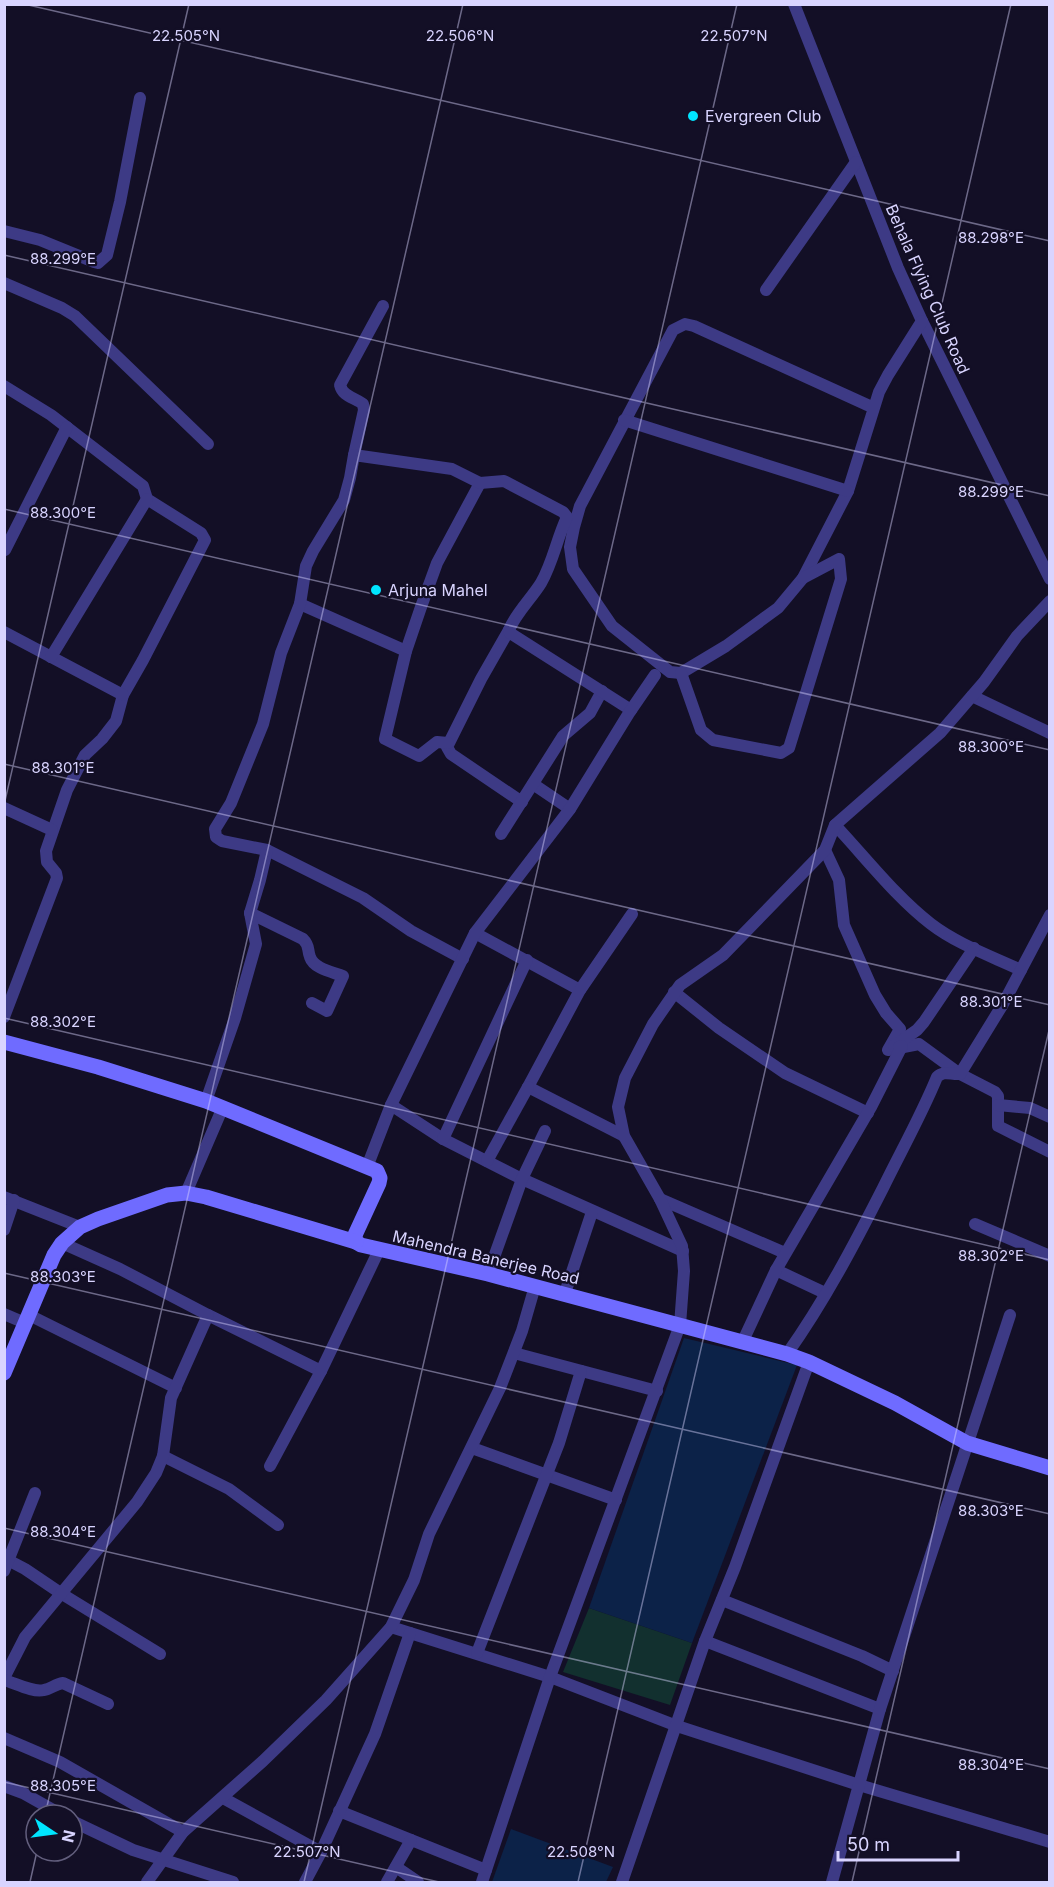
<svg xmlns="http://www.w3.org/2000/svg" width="1054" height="1887" viewBox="0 0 1054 1887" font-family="Inter,sans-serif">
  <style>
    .green { fill: #12302f }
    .water { fill: #0c2248 }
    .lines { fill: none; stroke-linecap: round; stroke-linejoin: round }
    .street { stroke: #3d3a85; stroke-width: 12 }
    .secondary { stroke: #6f6bff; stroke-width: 15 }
    .ticks { fill: none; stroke: #d9d4ff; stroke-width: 1.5; stroke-opacity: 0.45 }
    .poi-dot { fill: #00e5ff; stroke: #130f26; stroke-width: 2 }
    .labels { text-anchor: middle; stroke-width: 4.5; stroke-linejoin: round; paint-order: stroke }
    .poi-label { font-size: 16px; fill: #d9d4ff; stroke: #130f26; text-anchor: start }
    .street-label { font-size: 16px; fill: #d9d4ff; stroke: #130f26 }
    .ticks-label { font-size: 15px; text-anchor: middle; fill: #d9d4ff; stroke: #130f26; stroke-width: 4.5; stroke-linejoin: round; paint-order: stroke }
  </style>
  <rect width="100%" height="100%" fill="#130f26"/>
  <polygon class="green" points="589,1608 692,1643 670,1705 563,1672"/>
  <g class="water">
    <polygon points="684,1338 797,1365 692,1643 589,1608"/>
    <polygon points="511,1829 613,1867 606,1882 492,1882"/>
  </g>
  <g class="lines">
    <g class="street">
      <polyline points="794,4 898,268 922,321 1050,579"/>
      <polyline points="4,231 40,240 94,262 98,263 107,255 120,202 140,98"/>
      <polyline points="4,283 62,308 75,316 208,444"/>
      <polyline points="766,290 856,162"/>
      <polyline points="4,386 51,415 143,486 147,499 201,533 205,540 143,660 123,695 116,721 102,739 85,755 67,790 46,851 47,862 56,873 57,878 4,1017"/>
      <polyline points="874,408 694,326 685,324 673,330 580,506 574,527 570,547 573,569 612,626 670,672 681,673 726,646 778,608 803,578 848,491 879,392 888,375 922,321"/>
      <polyline points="624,420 848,491"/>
      <path d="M354 455 364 410 363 404C354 397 343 397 340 385L383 306"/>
      <polyline points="5,550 67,427"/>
      <polyline points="300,604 406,651"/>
      <polyline points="509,630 481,679 447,747 451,754 522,802"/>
      <polyline points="4,632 123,695"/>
      <polyline points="51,657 147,499"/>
      <polyline points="681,673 701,730 713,740 781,753 789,748 841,579 839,559 803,578"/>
      <polyline points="972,696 1050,733"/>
      <polyline points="448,743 437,742 419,756 385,739 406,651 421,607 437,563 480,483"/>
      <polyline points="533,784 570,809"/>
      <polyline points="4,808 52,830"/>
      <path d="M835 825C866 858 895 896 931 924 957 944 991 956 1021 970"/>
      <polyline points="501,834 563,736 590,713 602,691"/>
      <polyline points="825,850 839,880 844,925 875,995 886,1013 900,1029 888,1050 919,1044 960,1074 995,1092 998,1096 998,1126 1050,1152"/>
      <path d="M250 913 303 939C310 946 307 949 310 957 314 969 333 972 343 976L327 1011 312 1003"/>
      <polyline points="475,933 580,990"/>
      <path d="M463 959 411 931 363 898 267 850 222 841 216 837 215 829 231 803 263 724 281 653 300 604 306 566 313 551 344 500 350 478 354 455 452 469 480 483 504 481 563 512 567 517C557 538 553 562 541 583 531 599 516 613 509 630L510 633 631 710"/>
      <polyline points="674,992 719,1028 785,1073 868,1113"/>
      <polyline points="894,1046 917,1030 924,1022 974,948"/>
      <polyline points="206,1101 235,1018 256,944 250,913 260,880 267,850"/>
      <polyline points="391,1105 443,1139 522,1179 683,1251"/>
      <polyline points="998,1105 1030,1108 1050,1117"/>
      <polyline points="624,1136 528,1087 580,990 632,914"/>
      <polyline points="443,1139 527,960"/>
      <polyline points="487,1161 528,1087"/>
      <polyline points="367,1167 391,1105 475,933 570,809 629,713 655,675"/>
      <polyline points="186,1193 223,1107"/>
      <polyline points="4,1197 80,1227"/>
      <polyline points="660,1199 785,1253"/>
      <polyline points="975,1224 1050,1256"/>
      <polyline points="4,1230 14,1200"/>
      <polyline points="776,1270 825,1293"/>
      <polyline points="488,1274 522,1179 545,1131"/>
      <polyline points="565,1293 592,1212"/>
      <polyline points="4,1314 25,1323"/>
      <polyline points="29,1315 176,1388"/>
      <polyline points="208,1315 321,1371"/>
      <polyline points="742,1343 776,1270 871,1107 902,1046 899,1047"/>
      <polyline points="514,1353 657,1391"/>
      <path d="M787 1354C824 1302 854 1245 883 1188 901 1151 921 1116 937 1077 944 1070 951 1075 960 1074L1003 1004 1050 915"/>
      <polyline points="472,1448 616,1500"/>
      <polyline points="163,1456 229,1489 278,1525"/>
      <polyline points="270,1466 321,1371 379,1250"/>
      <polyline points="4,1558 25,1569 62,1594 160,1654"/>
      <polyline points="4,1571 35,1493"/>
      <polyline points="722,1600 862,1656 893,1671"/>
      <polyline points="391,1627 550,1677 677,1726 859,1785 1050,1842"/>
      <polyline points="705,1641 880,1709"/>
      <polyline points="477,1653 559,1443 581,1371"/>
      <polyline points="4,1678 25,1637 137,1502 156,1473 163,1456 171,1398 208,1315 120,1269 62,1243"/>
      <path d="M4 1680C15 1683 33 1693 44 1690 51 1689 55 1684 63 1683L108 1704"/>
      <polyline points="4,1738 60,1762 183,1832"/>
      <polyline points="4,1786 23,1793 62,1815"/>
      <polyline points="223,1798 321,1852"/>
      <polyline points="339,1811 486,1870"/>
      <polyline points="72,1821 133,1850 233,1882"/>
      <polyline points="396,1867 418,1882"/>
      <polyline points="147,1882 183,1832 263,1761 326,1700 391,1627 414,1580 429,1534 500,1388 522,1331 535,1286"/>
      <polyline points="305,1882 321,1852 375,1734 410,1633"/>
      <polyline points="387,1882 411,1840"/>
      <polyline points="482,1882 550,1677 680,1325 684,1271 682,1246 660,1199 624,1136 618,1107 625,1078 653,1024 680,985 723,955 825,850 835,825 940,733 984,682 1017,636 1050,601"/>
      <polyline points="622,1882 705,1641 735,1567 809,1362"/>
      <polyline points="832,1882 880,1709 1010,1315"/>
    </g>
    <g class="secondary">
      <polyline points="4,1042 98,1067 206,1101 377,1171 380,1178 379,1183 355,1235 356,1242 361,1245 488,1274 787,1354 809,1362 895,1403 967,1443 1050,1468"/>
      <polyline points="4,1373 54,1255 62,1243 80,1227 98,1219 167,1195 186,1193 206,1197 356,1242"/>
    </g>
  </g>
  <path class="ticks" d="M24 4 1050 241M4 255 1050 496M4 509 1050 750M4 764 1050 1005M4 805 189 4M4 1018 1050 1260M4 1273 1050 1514M4 1528 1050 1769M4 1782 439 1882M45 1815 463 4M30 1882 37 1851M304 1882 737 4M578 1882 1011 4M852 1882 1050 1026"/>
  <g class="poi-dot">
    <circle cx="693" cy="116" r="6"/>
    <circle cx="376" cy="590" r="6"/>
  </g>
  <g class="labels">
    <g class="poi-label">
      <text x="705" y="122">Evergreen Club</text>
      <text x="388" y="596">Arjuna Mahel</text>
    </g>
    <g class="street-label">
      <text transform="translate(928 289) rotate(66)" y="6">Behala Flying Club Road</text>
      <text transform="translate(486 1257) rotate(13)" y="6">Mahendra Banerjee Road</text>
    </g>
  </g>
  <g class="ticks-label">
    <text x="460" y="41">22.506°N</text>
    <text x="734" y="41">22.507°N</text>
    <text x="186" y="41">22.505°N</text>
    <text x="991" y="243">88.298°E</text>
    <text x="63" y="264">88.299°E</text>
    <text x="991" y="497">88.299°E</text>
    <text x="63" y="518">88.300°E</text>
    <text x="991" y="752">88.300°E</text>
    <text x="63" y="773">88.301°E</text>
    <text x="991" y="1007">88.301°E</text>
    <text x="63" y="1027">88.302°E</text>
    <text x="991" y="1261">88.302°E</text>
    <text x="63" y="1282">88.303°E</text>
    <text x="991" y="1516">88.303°E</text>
    <text x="63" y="1537">88.304°E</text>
    <text x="991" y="1770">88.304°E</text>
    <text x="63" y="1791">88.305°E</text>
    <text x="307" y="1857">22.507°N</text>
    <text x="581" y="1857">22.508°N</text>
  </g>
  <rect width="1054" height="1887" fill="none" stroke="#d9d4ff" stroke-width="12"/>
  <g transform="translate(54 1833) rotate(103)"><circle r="28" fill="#130f26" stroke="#625e7d" stroke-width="1.5"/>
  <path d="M0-4.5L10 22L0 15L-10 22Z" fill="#00e5ff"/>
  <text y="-9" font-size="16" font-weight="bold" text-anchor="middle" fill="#d9d4ff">N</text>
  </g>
  <path d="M838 1851v9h120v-9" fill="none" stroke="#d9d4ff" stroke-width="3"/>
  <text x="847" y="1851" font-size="18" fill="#d9d4ff" stroke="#130f26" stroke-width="4.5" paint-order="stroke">50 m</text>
</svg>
